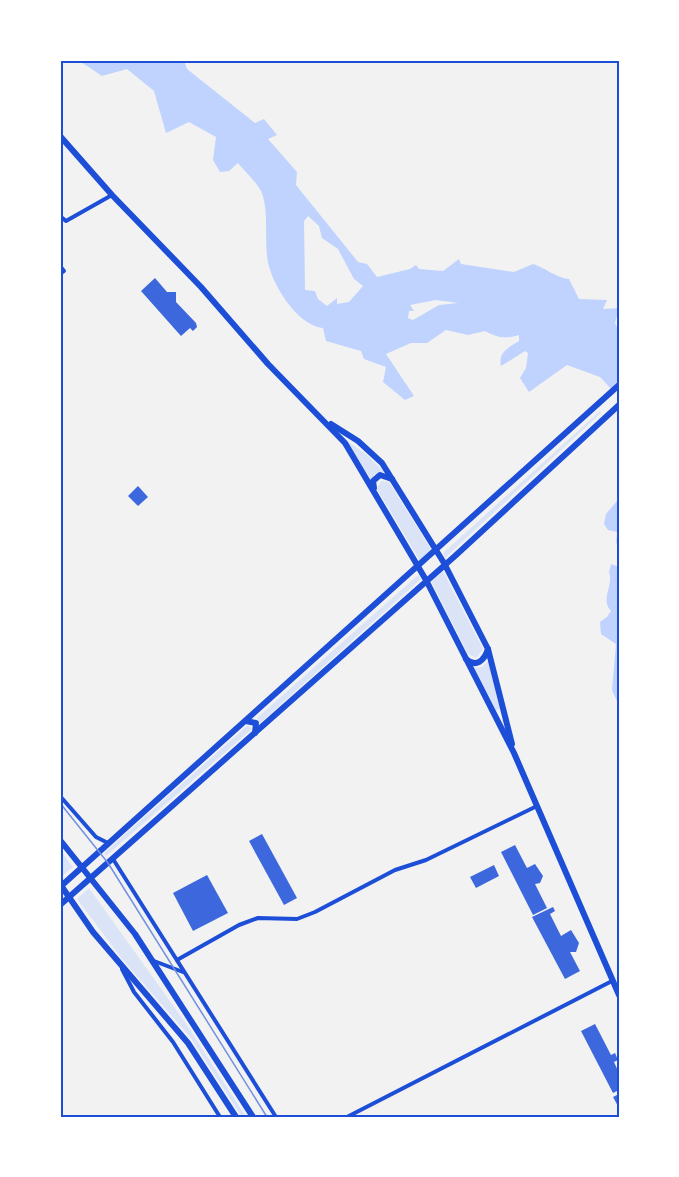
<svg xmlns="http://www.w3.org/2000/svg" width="679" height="1177" viewBox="0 0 679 1177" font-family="'IBM Plex Sans',sans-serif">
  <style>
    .green { fill: #dbe4f7 }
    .water { fill: #bfd3fe; fill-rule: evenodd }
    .building { fill: #3d67dc }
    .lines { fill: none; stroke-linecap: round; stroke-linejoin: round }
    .minor { stroke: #1d4ed8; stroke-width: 4 }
    .secondary { stroke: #1d4ed8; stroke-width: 6 }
    .primary { stroke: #1d4ed8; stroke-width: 6 }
    .tram { stroke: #7290e2; stroke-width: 1.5 }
    .neatline { fill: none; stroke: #1d4ed8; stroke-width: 2 }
  </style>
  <rect width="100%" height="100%" fill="#f2f2f2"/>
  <g class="green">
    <polygon points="600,411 601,413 445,558 443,553"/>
    <polygon points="346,440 367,455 384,472 374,475 371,480"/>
    <polygon points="381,481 389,482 432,551 420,561 377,489"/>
    <polygon points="443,571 483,649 476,658 468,654 431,581"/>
    <polygon points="418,575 421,579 260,723 257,718"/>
    <polygon points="488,661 500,709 495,711 474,668 482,667"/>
    <polygon points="248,725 252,729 106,856 104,853"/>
    <polygon points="60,850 73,867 62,876 60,873"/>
    <polygon points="89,888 187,1025 246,1117 242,1117 190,1037 122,959 77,899"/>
  </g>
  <g class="water">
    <path d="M78 60H184L187 69 255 123 264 119 277 135 268 139 297 172 296 185 358 262 367 264 377 277 410 269 416 265 419 269 443 271 459 259 461 264 514 272 533 264C546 268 556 278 569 279L579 299 607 300 603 309 619 308 615 323 619 332V387L614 392 600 377 567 365 529 392 520 378 526 368 528 353 525 351 501 366C498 352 508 348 519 341V335C506 339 497 338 485 331L468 335 446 330 427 343H411L386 354 414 396 405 400 383 382 386 367 364 359 361 351 326 341 323 328C297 326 269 281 267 256 265 236 268 215 263 196 260 185 245 172 238 163L229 171 220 172 213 160 216 137 189 122 166 133 154 91 127 69 102 76ZM308 216 319 226 322 238 338 249 354 279 363 286 349 302 337 304V298L327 306 318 299 315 291 305 290 304 221ZM436 300 458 303 439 305 413 320 408 318 409 311H414L410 305Z"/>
    <polygon points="617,501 619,501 619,545 616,543 617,532 608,530 604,524 606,514"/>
    <path d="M611 564 619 567V706L612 690 616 644 601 634 600 622 607 617 611 611C600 599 614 585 609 572Z"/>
  </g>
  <g class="building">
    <polygon points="155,278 167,292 176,292 176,302 196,323 197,327 193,331 190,328 181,336 141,291"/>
    <polygon points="138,486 148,497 138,506 128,496"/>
    <polygon points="262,834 297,898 284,905 249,841"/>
    <polygon points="515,845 527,868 535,864 543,876 540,883 535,884 547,908 533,915 501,852"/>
    <polygon points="494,865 499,876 476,888 470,877"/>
    <polygon points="207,875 228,913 193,931 173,893"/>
    <polygon points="553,907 555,911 550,914 561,936 571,930 579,943 576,952 570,952 580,971 565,979 532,917"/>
    <polygon points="595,1024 611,1055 615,1053 618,1060 614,1062 619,1073 619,1090 613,1093 581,1031"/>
    <polygon points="619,1094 619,1108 613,1097"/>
  </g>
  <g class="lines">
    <g class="minor">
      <polyline points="60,216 66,221 112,195"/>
      <polyline points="60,266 64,271 60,274"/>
      <polyline points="60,796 96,837 108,843"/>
      <polyline points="113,859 276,1117"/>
      <polyline points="177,960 239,925 258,918 297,919 315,912 395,870 426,860 537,806"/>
      <polyline points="154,961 183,972"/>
      <polyline points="122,969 134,992 173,1042 220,1117"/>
      <polyline points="347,1117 612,981"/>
    </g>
    <g class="secondary">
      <polyline points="60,136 112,195 201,287 268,364 345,443 426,580 514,753 619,995"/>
      <polyline points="331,424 358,441 382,463 444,563 488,649 512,744"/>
      <polyline points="374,488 373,481 380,475 392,479"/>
      <path d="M466 659C476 668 484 661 488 649"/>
      <polyline points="246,721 256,723 255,733"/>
      <polyline points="60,887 619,385"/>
      <polyline points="60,905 455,556 619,405"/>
    </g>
    <g class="primary">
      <polyline points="60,840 135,934 253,1117"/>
      <polyline points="60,884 93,932 188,1043 236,1117"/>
    </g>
    <polyline class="tram" points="60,803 108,863 267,1117"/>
  </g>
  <rect width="679" height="1177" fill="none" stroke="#ffffff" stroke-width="123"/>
  <rect x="62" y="62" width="556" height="1054" class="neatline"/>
</svg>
